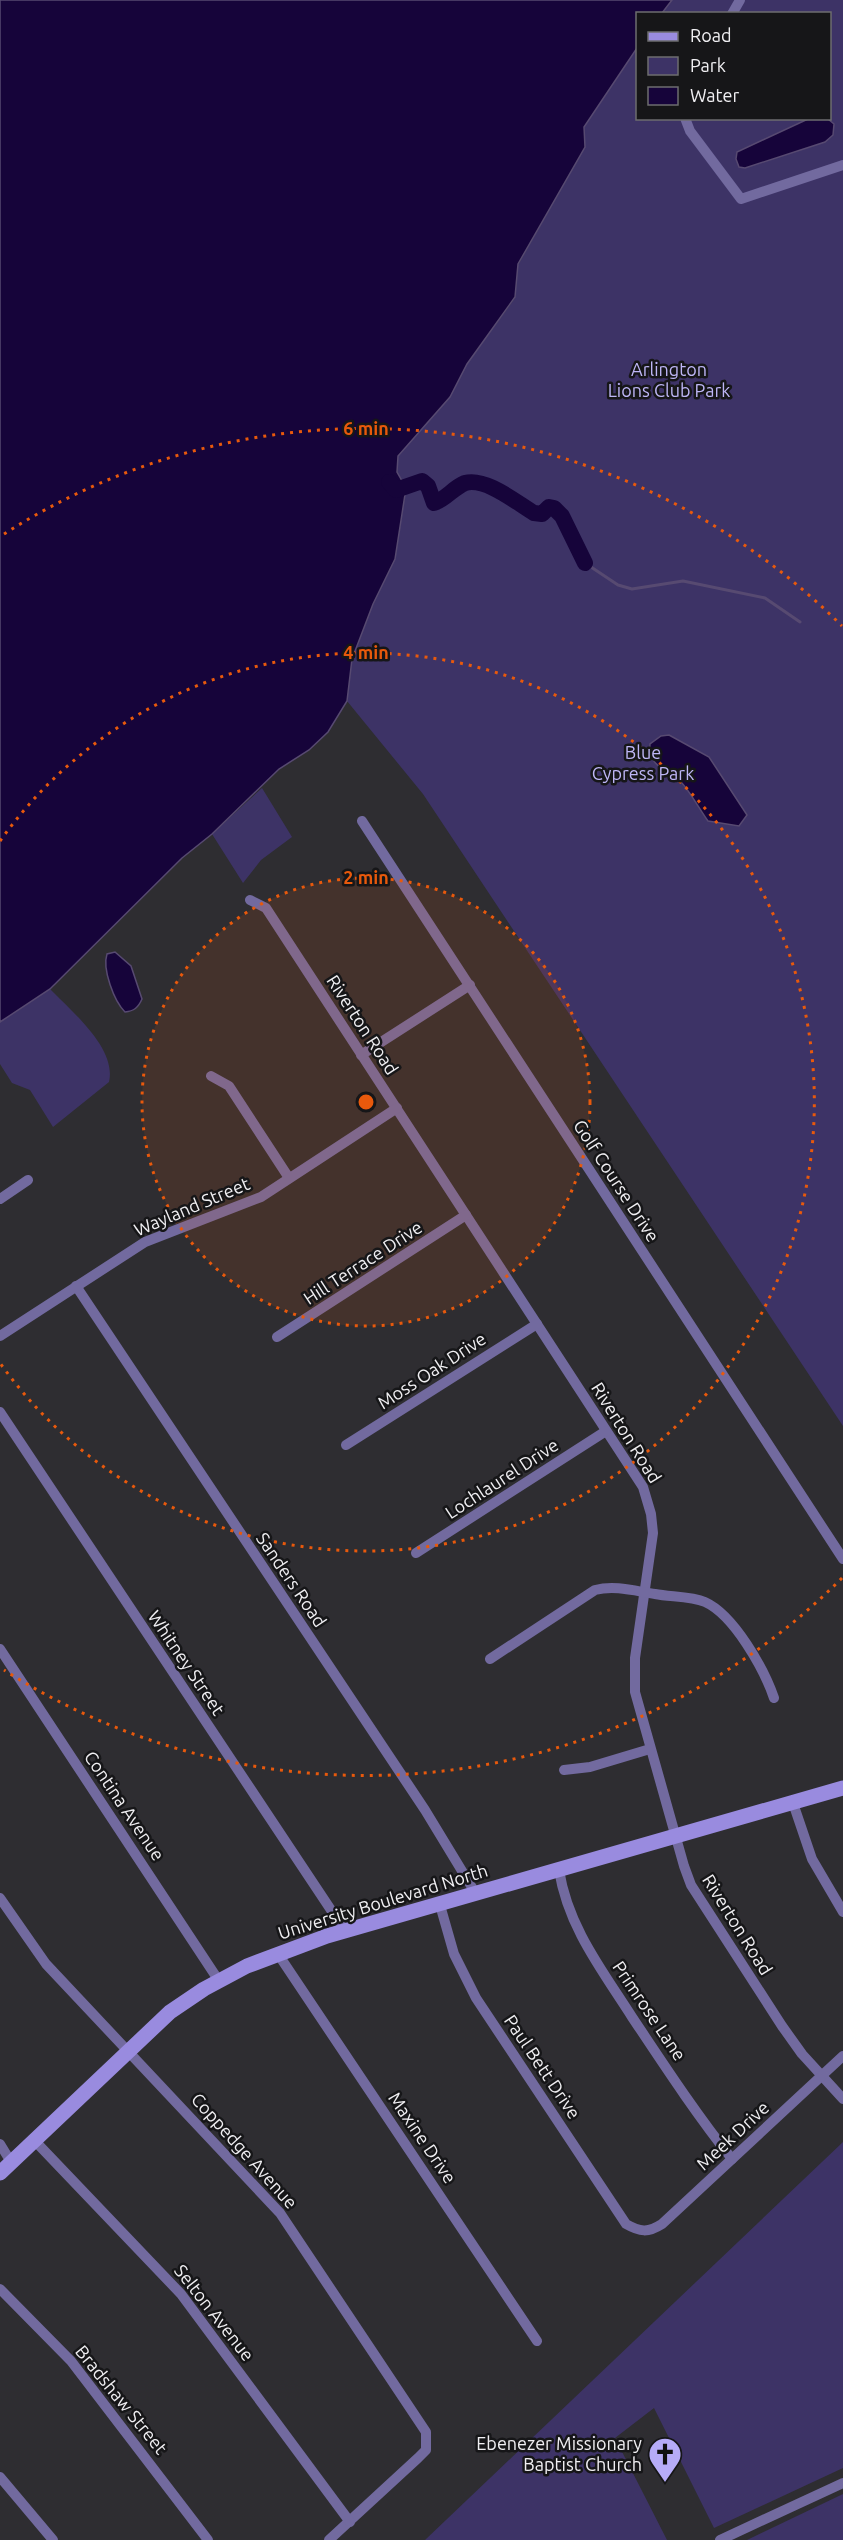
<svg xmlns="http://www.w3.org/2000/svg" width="843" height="2540" viewBox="0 0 843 2540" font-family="Ubuntu,sans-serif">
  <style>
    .green { fill: #3d3366 }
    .water { fill: #16043a; stroke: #574a71; stroke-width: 1.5 }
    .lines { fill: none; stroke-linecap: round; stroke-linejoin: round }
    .stream { stroke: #574a71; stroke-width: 3 }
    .river { stroke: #16043a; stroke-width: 16 }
    .street { stroke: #726a9f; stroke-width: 10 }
    .secondary { stroke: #998bdf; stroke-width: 15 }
    .ring { fill: none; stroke: #e8590c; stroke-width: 3; stroke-dasharray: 3 6 }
    .labels { text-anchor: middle; stroke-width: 5; stroke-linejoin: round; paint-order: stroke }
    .park-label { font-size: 18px; fill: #beb6f6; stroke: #161618 }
    .street-label { font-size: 18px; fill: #f0eff2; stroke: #161618 }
    .poi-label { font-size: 18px; fill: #f0eff2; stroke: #161618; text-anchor: end }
    .centre { fill: #e8590c; stroke: #161618; stroke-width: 3 }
    .ring-label { font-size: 18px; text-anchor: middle; font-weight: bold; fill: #e8590c; stroke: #161618; stroke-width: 5; stroke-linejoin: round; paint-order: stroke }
  </style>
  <rect width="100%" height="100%" fill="#2e2d31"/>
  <g class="green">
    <polygon points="672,0 843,0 843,1426 423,794 347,701 352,659 373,604 395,559 406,489 397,472 398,456 450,397 467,364 515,298 518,265 585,147 584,127 637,48 638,118 830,118 830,14 662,13"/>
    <polygon points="262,788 292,837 261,860 243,883 212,834"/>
    <path d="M50 989C71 1011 117 1048 109 1082L53 1127 30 1090 12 1083 0 1064V1022Z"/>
    <polygon points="843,2142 843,2468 714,2528 654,2408 615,2438 667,2540 425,2540"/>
    <polygon points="843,2494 843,2540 747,2540"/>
  </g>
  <g class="water">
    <polygon points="0,0 672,0 662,13 638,14 637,48 584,127 585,147 518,264 515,297 467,364 450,397 398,456 397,472 406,488 395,559 373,604 352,659 347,701 328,732 309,750 279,769 212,834 182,858 50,989 0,1022"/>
    <polygon points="808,119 828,119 834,124 833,135 825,142 745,168 739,167 736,159 737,152"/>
    <path d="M669 735 709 757 747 815 739 826 708 821C700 810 689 790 681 782 667 769 648 767 650 744L661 736Z"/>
    <path d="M115 952 131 966 142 999C138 1008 134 1011 125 1012 114 1001 102 969 107 954Z"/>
  </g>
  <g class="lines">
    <polyline class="stream" points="585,563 618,585 632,589 683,581 765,598 800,622"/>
    <path class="river" d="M389 482 396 490 422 481 428 486 434 503C446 499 453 488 465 483 486 477 517 503 534 513L542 514 549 507 554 508 562 516 585 563"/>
    <g class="street">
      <polyline points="732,14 740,0"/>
      <polyline points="685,118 690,131 741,199 843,165"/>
      <polyline points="362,821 843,1559"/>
      <polyline points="250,900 266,908 643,1487 651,1514 653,1533 635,1658 635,1692 684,1866 691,1885 782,2026 802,2054 843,2099"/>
      <polyline points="361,1055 470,985"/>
      <polyline points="211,1076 229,1086 289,1178"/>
      <polyline points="0,1199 28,1180"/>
      <polyline points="76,1286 425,1810 476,1894"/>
      <polyline points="0,1336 145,1242 261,1197 397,1108"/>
      <polyline points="277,1337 466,1215"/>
      <polyline points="0,1412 345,1931"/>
      <polyline points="346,1445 537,1324"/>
      <polyline points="416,1553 606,1431"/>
      <polyline points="0,1649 219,1981"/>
      <path d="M490 1659 595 1590C615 1585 635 1591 655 1594 670 1597 691 1596 705 1602 734 1615 764 1669 774 1698"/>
      <polyline points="564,1770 590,1767 650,1749"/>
      <polyline points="793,1803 812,1859 843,1912"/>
      <path d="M559 1870C568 1927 602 1970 632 2017 664 2065 696 2114 732 2159"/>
      <polyline points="0,1898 46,1964 280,2213 426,2432 426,2450 418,2458 329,2540"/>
      <path d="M440 1905 454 1954 476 1998 626 2224C640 2232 648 2233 662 2224L843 2056"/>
      <polyline points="278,1954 537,2341"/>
      <polyline points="34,2140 181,2294 350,2522"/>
      <polyline points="0,2144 11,2162"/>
      <polyline points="0,2289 71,2361 208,2540"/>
      <polyline points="0,2477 53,2540"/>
      <polyline points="720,2540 843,2483"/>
    </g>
    <polyline class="secondary" points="0,2173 170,2012 204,1989 247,1966 327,1936 843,1788"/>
  </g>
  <circle cx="366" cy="1102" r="224" fill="#e8590c" fill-opacity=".12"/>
  <g class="ring">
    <circle cx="366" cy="1102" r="224"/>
    <path d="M0 841A449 449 0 1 1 0 1363"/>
    <path d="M842 1578A673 673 0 0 1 4 1670M4 534A673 673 0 0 1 842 626"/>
  </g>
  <defs>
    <symbol id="church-pin" viewBox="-11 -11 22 30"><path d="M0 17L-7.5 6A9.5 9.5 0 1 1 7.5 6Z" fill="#b6acf8" stroke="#161618"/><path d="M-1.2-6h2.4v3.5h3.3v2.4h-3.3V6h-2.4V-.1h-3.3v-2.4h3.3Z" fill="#111"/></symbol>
  </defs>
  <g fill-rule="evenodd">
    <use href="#church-pin" x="646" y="2435" width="38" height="52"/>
  </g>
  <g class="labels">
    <g class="park-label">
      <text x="669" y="376">Arlington<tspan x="669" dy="21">Lions Club Park</tspan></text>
      <text x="643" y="759">Blue<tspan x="643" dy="21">Cypress Park</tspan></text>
    </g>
    <g class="street-label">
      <text transform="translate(362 1025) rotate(57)" y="6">Riverton Road</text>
      <text transform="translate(616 1181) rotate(57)" y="6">Golf Course Drive</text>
      <text transform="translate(192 1207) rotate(-23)" y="6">Wayland Street</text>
      <text transform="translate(363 1263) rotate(-33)" y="6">Hill Terrace Drive</text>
      <text transform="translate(432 1371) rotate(-33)" y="6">Moss Oak Drive</text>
      <text transform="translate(626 1433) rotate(58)" y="6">Riverton Road</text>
      <text transform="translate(502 1479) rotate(-33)" y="6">Lochlaurel Drive</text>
      <text transform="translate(291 1580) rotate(56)" y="6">Sanders Road</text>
      <text transform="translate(186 1663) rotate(56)" y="6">Whitney Street</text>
      <text transform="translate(124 1806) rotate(56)" y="6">Contina Avenue</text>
      <text transform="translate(383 1902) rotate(-17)" y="6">University Boulevard North</text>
      <text transform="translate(737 1925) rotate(58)" y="6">Riverton Road</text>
      <text transform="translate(649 2011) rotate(56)" y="6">Primrose Lane</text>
      <text transform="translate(542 2067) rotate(56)" y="6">Paul Bett Drive</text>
      <text transform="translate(733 2136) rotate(-43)" y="6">Meek Drive</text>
      <text transform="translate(422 2138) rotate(56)" y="6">Maxine Drive</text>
      <text transform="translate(244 2151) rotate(48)" y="6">Coppedge Avenue</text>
      <text transform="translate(214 2313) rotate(52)" y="6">Selton Avenue</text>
      <text transform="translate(121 2400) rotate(51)" y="6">Bradshaw Street</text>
    </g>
    <g class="poi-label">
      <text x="642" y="2450">Ebenezer Missionary<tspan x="642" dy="21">Baptist Church</tspan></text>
    </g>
  </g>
  <circle cx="366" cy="1102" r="9" class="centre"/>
  <g class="ring-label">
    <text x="366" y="435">6 min</text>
    <text x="366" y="659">4 min</text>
    <text x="366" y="884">2 min</text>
  </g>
  <rect x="636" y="12" width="195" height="108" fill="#161618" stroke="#6d6d6f" stroke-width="1.5"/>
  <rect x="648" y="32" width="30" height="9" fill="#998bdf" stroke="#6d6d6f" stroke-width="1.5"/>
  <text x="690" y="42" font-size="18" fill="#f0eff2">Road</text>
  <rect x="648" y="57" width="30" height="18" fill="#3d3366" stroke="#6d6d6f" stroke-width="1.5"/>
  <text x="690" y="72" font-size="18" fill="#f0eff2">Park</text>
  <rect x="648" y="87" width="30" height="18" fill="#16043a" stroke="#6d6d6f" stroke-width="1.5"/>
  <text x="690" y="102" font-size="18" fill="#f0eff2">Water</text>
</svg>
